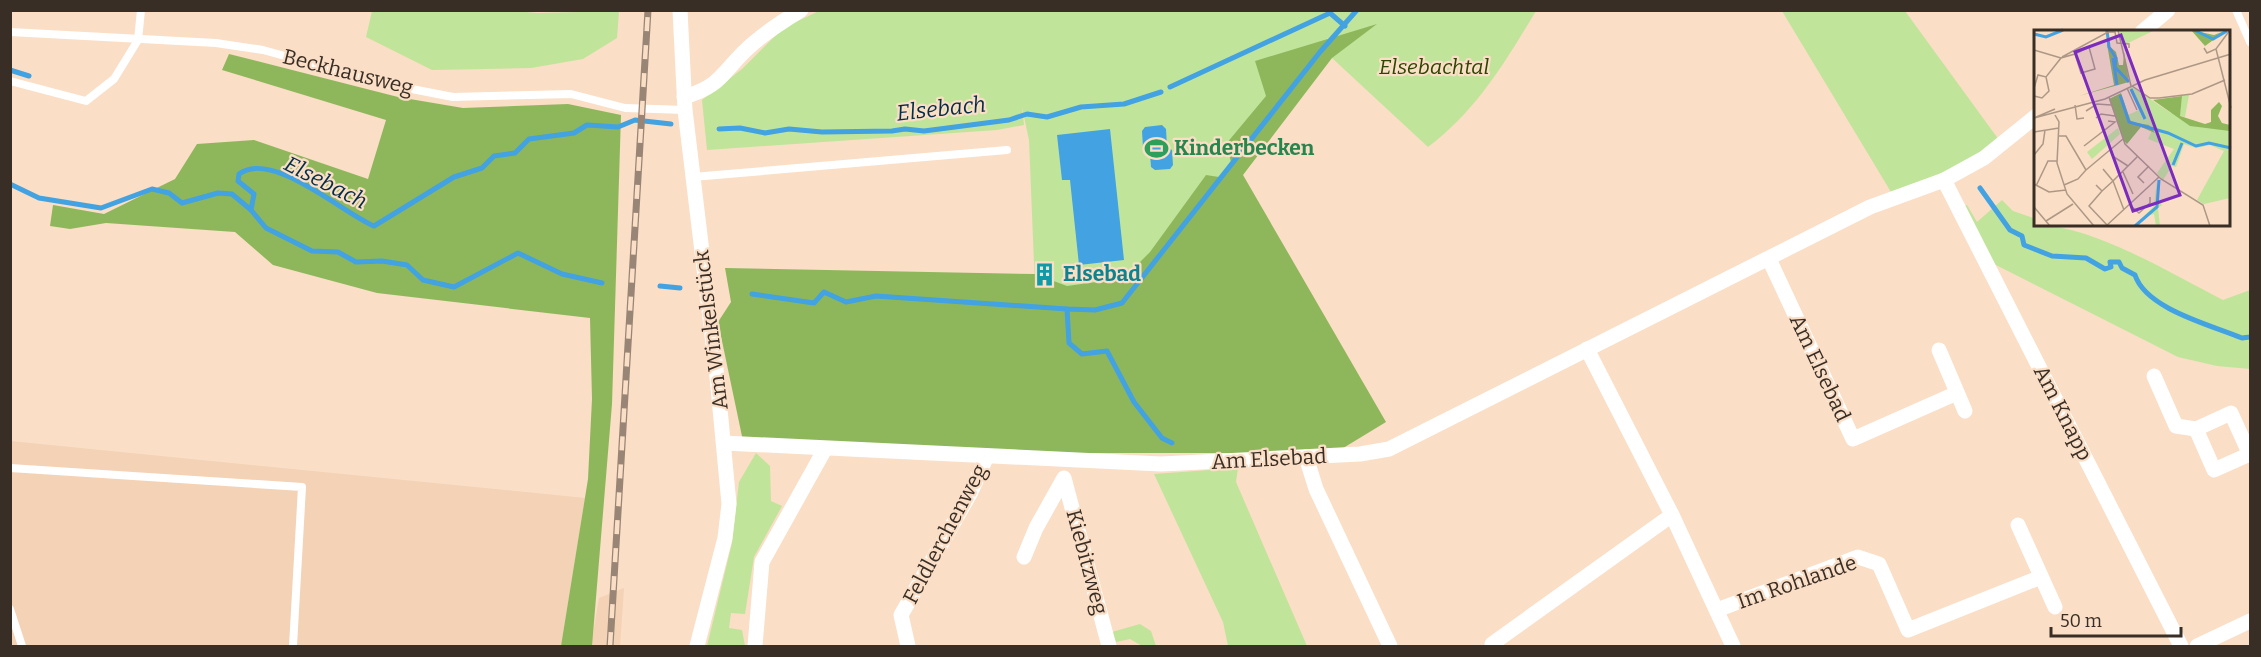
<svg xmlns="http://www.w3.org/2000/svg" width="2261" height="657" viewBox="0 0 2261 657" font-family="Bitter,serif">
  <style>
    .built { fill: #f3d2b5 }
    .green { fill: #c1e49b }
    .forest { fill: #8eb75b }
    .water { fill: #42a2e2 }
    .lines { fill: none; stroke-linecap: round; stroke-linejoin: round }
    .stream { stroke: #42a2e2; stroke-width: 5 }
    .service { stroke: #fff; stroke-width: 8 }
    .minor { stroke: #fff; stroke-width: 15 }
    .rail-casing { stroke: #988575; stroke-width: 7 }
    .rail { stroke: #fadec6; stroke-width: 4.5; stroke-dasharray: 14; stroke-linecap: butt }
    .labels { text-anchor: middle; stroke-width: 4.5; stroke-linejoin: round; paint-order: stroke }
    .park-label { font-size: 21px; font-style: italic; fill: #2c4500; stroke: #fadec6 }
    .street-label { font-size: 21px; fill: #392e25; stroke: #fadec6 }
    .leisure-label { font-size: 21px; font-weight: bold; fill: #27864d; stroke: #fadec6; text-anchor: start }
    .culture-label { font-size: 21px; font-weight: bold; fill: #0d838f; stroke: #fadec6; text-anchor: start }
    .water-label { font-size: 22px; font-style: italic; fill: #032d47; stroke: #fadec6 }
    .inset-river { fill: none; stroke: #42a2e2; stroke-width: 3 }
    .inset-road { fill: none; stroke: #ad9886; stroke-width: 1.5 }
    .view { fill: #7b2cbf; fill-opacity: 0.15; stroke: #7b2cbf; stroke-width: 3 }
    .inset-edge { fill: none; stroke: #392e25; stroke-width: 3 }
  </style>
  <rect width="100%" height="100%" fill="#fadec6"/>
  <g class="built">
    <polygon points="10,441 585,498 561,646 11,646"/>
    <polygon points="624,588 620,646 591,646 599,598"/>
  </g>
  <g class="green">
    <polygon points="513,11 538,13 619,11 617,38 583,59 531,68 432,70 366,37 372,11"/>
    <path d="M819 11H1536C1505 62 1477 110 1428 147L1332 58 1328 38 1242 171 1124 314 1035 288 1029 140 1022 107 1024 125 997 130 707 150 702 100 742 69 783 28Z"/>
    <polygon points="1782,11 1905,11 1999,140 1962,166 1891,192"/>
    <path d="M2002 200 2013 211 2036 219V225C2092 225 2172 274 2223 300L2250 290V369L2217 366 2178 357 1990 262 1961 206 1967 205 1977 222Z"/>
    <polygon points="756,453 770,466 771,501 782,506 754,557 745,614 731,613 729,628 742,630 745,646 707,646 732,543 739,482"/>
    <polygon points="1238,468 1236,482 1307,646 1228,646 1223,622 1154,474"/>
    <polygon points="1140,624 1151,631 1156,646 1142,646 1130,639 1116,642 1112,632"/>
  </g>
  <g class="forest">
    <polygon points="1377,24 1332,58 1243,175 1386,422 1335,453 990,453 743,441 718,322 731,302 725,268 1035,274 1067,286 1103,281 1131,271 1150,252 1206,175 1219,177 1231,162 1226,144 1266,96 1255,61"/>
    <polygon points="229,54 398,97 463,108 568,104 621,115 612,404 592,646 561,646 588,479 592,399 590,318 377,293 273,265 235,232 106,223 70,229 50,226 53,205 104,214 175,179 197,144 254,140 368,179 386,120 222,70"/>
  </g>
  <g class="water">
    <polygon points="1162,125 1166,129 1167,147 1172,150 1173,165 1170,169 1155,170 1151,167 1150,154 1143,148 1142,131 1145,127"/>
    <polygon points="1110,129 1124,260 1079,265 1070,180 1062,180 1057,135"/>
  </g>
  <g class="lines">
    <g class="stream">
      <polyline points="10,70 29,76"/>
      <polyline points="1170,87 1330,13 1345,26"/>
      <polyline points="719,129 740,128 765,133 789,129 822,132 892,131 905,129 924,131 1009,120 1027,114 1047,117 1081,107 1124,104 1161,92"/>
      <path d="M10 184 39 198 101 208 152 189 169 193 182 203 218 193 232 194 251 210 254 194 238 181 239 174C272 149 344 214 374 226L454 177 482 168 494 156 515 153 529 139 574 133 587 125 618 127 635 120 671 124"/>
      <path d="M1980 188 2010 230 2022 236 2024 245 2052 256 2086 258 2105 269 2111 267 2110 262H2119L2122 268 2135 275C2146 309 2211 325 2242 338L2250 337"/>
      <polyline points="251,210 266,228 312,251 338,252 356,262 382,261 407,265 423,280 454,287 518,253 562,274 602,283"/>
      <polyline points="660,286 680,288"/>
      <polyline points="752,294 814,303 824,292 846,302 876,296 1067,309 1095,310 1122,303 1320,52 1357,10"/>
      <polyline points="1067,309 1069,343 1082,354 1107,351 1134,402 1162,438 1172,443"/>
    </g>
    <g class="service">
      <polyline points="2236,10 2250,42"/>
      <polyline points="10,32 216,43 263,50 386,84 453,97 571,94 625,108 685,110"/>
      <polyline points="10,81 86,101 114,79 138,40 141,10"/>
      <polyline points="693,177 1007,150"/>
      <polyline points="10,468 302,487 293,646"/>
      <polyline points="10,609 22,646"/>
    </g>
    <g class="minor">
      <polyline points="680,10 685,110 717,377 729,504 725,538 697,646"/>
      <polyline points="2142,32 2168,10"/>
      <path d="M684 97C722 86 722 72 748 48 764 33 783 21 801 10"/>
      <polyline points="1944,180 2181,646"/>
      <polyline points="1769,259 1853,439 1957,393"/>
      <polyline points="1939,350 1965,411"/>
      <polyline points="2154,376 2176,426 2196,429 2231,413 2250,455"/>
      <polyline points="2196,429 2214,470 2250,454"/>
      <polyline points="724,443 1161,464 1360,454 1389,449 1870,207 1944,180 1984,158 2036,116"/>
      <polyline points="1306,457 1316,489 1390,646"/>
      <polyline points="1672,515 1733,646"/>
      <polyline points="2018,525 2055,607"/>
      <polyline points="1024,557 1036,528 1064,478 1109,646"/>
      <polyline points="1717,610 1858,557 1879,564 1908,630 2041,577"/>
      <polyline points="1492,644 1672,515 1587,349"/>
      <polyline points="755,646 762,562 825,449"/>
      <polyline points="908,646 901,615 971,492 987,456"/>
      <polyline points="2197,646 2250,621"/>
    </g>
    <defs>
      <polyline id="rail" points="610,646 648,10"/>
    </defs>
    <use href="#rail" class="rail-casing"/>
    <use href="#rail" class="rail"/>
  </g>
  <defs>
    <symbol id="stadium-bare" viewBox="-9 -9 18 18"><path d="M0-5a6.5 5 0 1 0 0 10a6.5 5 0 1 0 0-10ZM-3.5-1.8h7v3.6h-7Z" fill="#2e9e5b" stroke="#fadec6" stroke-width="2.5" paint-order="stroke"/></symbol>
    <symbol id="building-bare" viewBox="-9 -9 18 18"><path d="M-4-6H4V6H1V3H-1V6H-4ZM-2.5-4.3h1.7v1.8h-1.7ZM.8-4.3h1.7v1.8H.8ZM-2.5-1h1.7V.8h-1.7ZM.8-1h1.7V.8H.8Z" fill="#0f9aa8" stroke="#fadec6" stroke-width="2.5" paint-order="stroke"/></symbol>
  </defs>
  <g fill-rule="evenodd">
    <use href="#stadium-bare" x="1140" y="132" width="33" height="33"/>
    <use href="#building-bare" x="1028" y="258" width="33" height="33"/>
  </g>
  <g class="labels">
    <g class="park-label">
      <text x="1434" y="74">Elsebachtal</text>
    </g>
    <g class="street-label">
      <text transform="translate(348 72) rotate(14)" y="7">Beckhausweg</text>
      <text transform="translate(711 330) rotate(-97)" y="7">Am Winkelstück</text>
      <text transform="translate(1820 368) rotate(65)" y="7">Am Elsebad</text>
      <text transform="translate(2063 413) rotate(63)" y="7">Am Knapp</text>
      <text transform="translate(1269 459) rotate(-3)" y="7">Am Elsebad</text>
      <text transform="translate(945 534) rotate(-62)" y="7">Feldlerchenweg</text>
      <text transform="translate(1087 562) rotate(75)" y="7">Kiebitzweg</text>
      <text transform="translate(1797 582) rotate(-19)" y="7">Im Rohlande</text>
    </g>
    <g class="leisure-label">
      <text x="1174" y="155">Kinderbecken</text>
    </g>
    <g class="culture-label">
      <text x="1063" y="281">Elsebad</text>
    </g>
    <g class="water-label">
      <text transform="translate(941 108) rotate(-6)" y="8">Elsebach</text>
      <text transform="translate(326 182) rotate(27)" y="8">Elsebach</text>
    </g>
  </g>
  <g transform="translate(2034 30)">
    <rect width="196" height="196" fill="#fadec6"/>
    <path d="M85 0H121L92 14ZM98 57 137 83H146L148 66 155 65 151 87 145 86 165 97 196 99V168L170 174 163 170 190 121 176 115 162 118 150 114 142 137 138 136 129 150 123 143 140 119 114 109 118 100 94 92V85L105 80 95 59ZM84 98 86 104 58 129 53 122ZM123 150V169L128 175 124 178 126 196H122L120 184 109 187 120 176Z" fill="#c1e49b"/>
    <path d="M157 0 180 5 193 0 171 16ZM73 14 82 22 85 35H89L90 22 95 52 45 66 80 55ZM87 63 97 92 115 95 121 103 107 97 93 114 90 111 75 69ZM148 66 146 86 171 94 177 92V80L185 72 188 76 184 86 188 93 196 95V101L156 96 119 70Z" fill="#8eb75b"/>
    <path class="inset-river" d="M73 0 75 17 82 28 81 37 95 52M160 0 179 9 193 1M0 4 12 7 29 0M79 28 83 55M97 59 111 89M86 65 95 92 134 103 162 116 175 113 197 118M139 135 148 113M101 196 123 177 125 150"/>
    <path class="inset-road" d="M84 0 97 56M170 18 173 23 182 19 196 0M182 19 197 78M0 20 27 28M28 27 74 2H81L83 13 95 14V18M98 56 116 68H125L158 64 191 50M0 58 4 45 12 47 27 28 41 24 47 43 61 39 55 17 41 24M93 58 103 80M0 66 8 68 15 61 12 47M75 67 91 114 127 149 169 175 176 196M41 75 43 89 50 88M52 81 63 74 77 75M21 85 25 92 23 133 33 164 60 196M0 88 71 69 111 50 197 24M0 88 21 79M62 88 67 84 81 86M0 102 25 98M24 106H32L52 140 44 149 30 155M50 116 81 92 74 91M0 125 9 114 11 100M80 127 94 136 104 126M52 140 89 109M89 142 99 164M110 153 104 147 115 136M0 154 15 162 32 160M62 155 68 161 79 151 69 139M2 156 14 131H23M68 161 55 176 74 196M97 176 105 183 116 173V167M0 177 16 196M90 180 79 151 94 136M12 191 39 174M72 196 125 147"/>
    <path class="view" d="M87 5 146 165 99 181 41 22Z"/>
    <rect width="196" height="196" class="inset-edge"/>
  </g>
  <rect width="2261" height="657" fill="none" stroke="#392e25" stroke-width="24"/>
  <path d="M2051 627v9h130v-9" fill="none" stroke="#392e25" stroke-width="3"/>
  <text x="2060" y="627" font-size="18" fill="#392e25" stroke="#fadec6" stroke-width="4.5" paint-order="stroke">50 m</text>
</svg>
